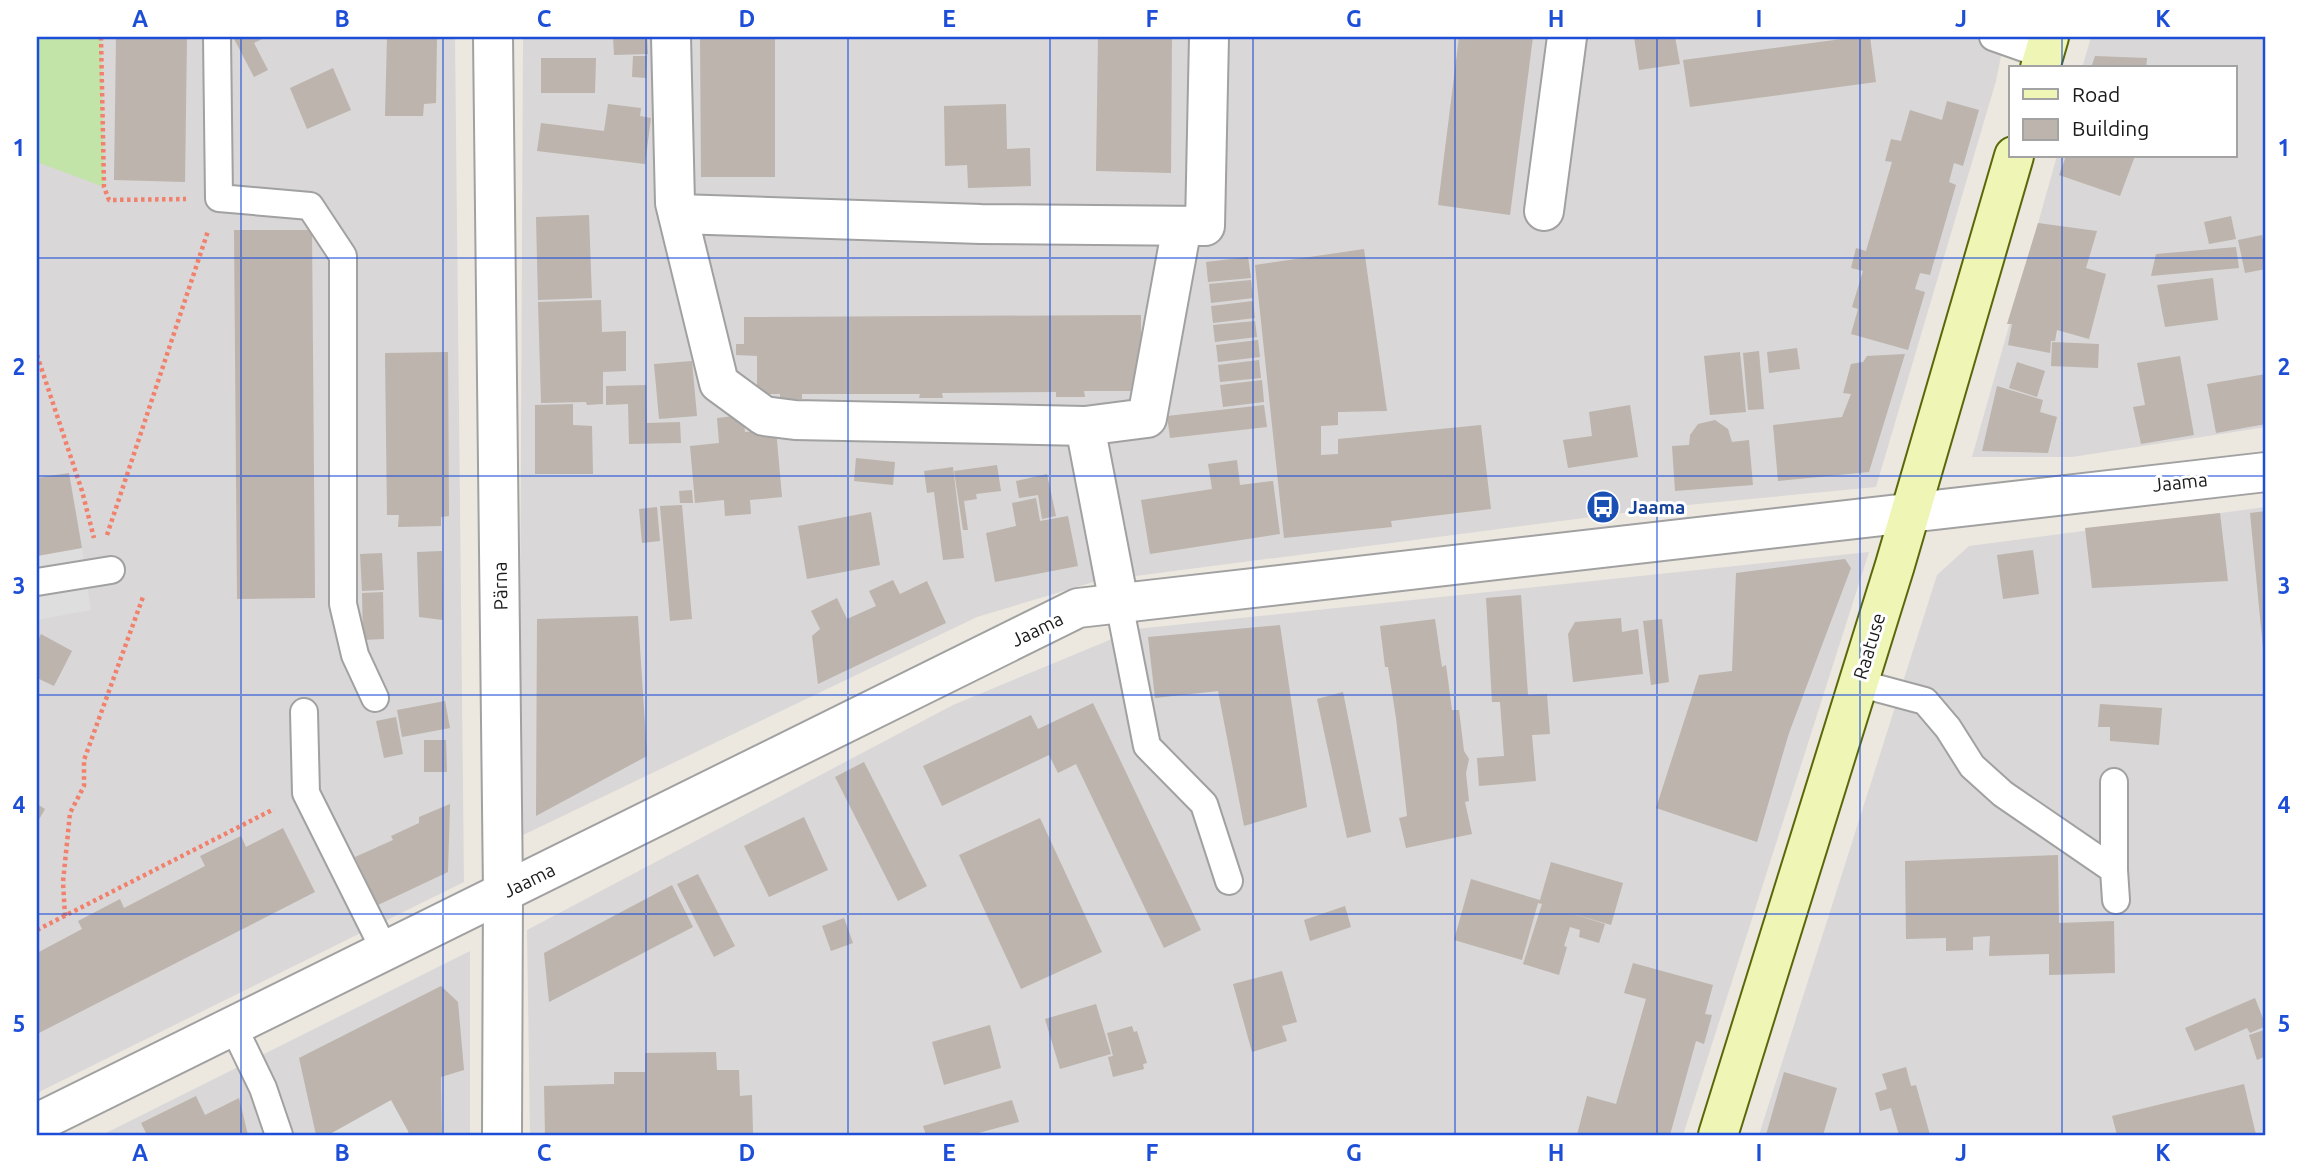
<svg xmlns="http://www.w3.org/2000/svg" width="2303" height="1172" viewBox="0 0 2303 1172" font-family="Ubuntu,sans-serif">
  <style>
    .residential { fill: #d9d7d7 }
    .grass { fill: #c3e4a8 }
    .parking { fill: #dedede }
    .building { fill: #bcb4ad }
    .lines { fill: none; stroke-linecap: round; stroke-linejoin: round }
    .service-casing { stroke: #a1a1a1; stroke-width: 30 }
    .minor-casing { stroke: #a1a1a1; stroke-width: 42 }
    .secondary-casing { stroke: #5a680b; stroke-width: 42 }
    .path { stroke: #f1806c; stroke-width: 4.5; stroke-dasharray: 3.5 3.5; stroke-linecap: butt }
    .service { stroke: #fff; stroke-width: 26 }
    .minor { stroke: #fff; stroke-width: 38 }
    .secondary { stroke: #eff5b5; stroke-width: 38 }
    .grid { fill: none; stroke: #1d4ed8; stroke-width: 2; stroke-opacity: 0.55 }
    .labels { text-anchor: middle; stroke-width: 6; stroke-linejoin: round; paint-order: stroke }
    .street-label { font-size: 19px; fill: #1a1a1a; stroke: #fff }
    .transit-label { font-size: 19px; font-weight: bold; fill: #164399; stroke: #fff; text-anchor: start }
    .neatline { fill: none; stroke: #1d4ed8; stroke-width: 2.5 }
    .grid-label { font-size: 23px; text-anchor: middle; font-weight: bold; fill: #1d4ed8 }
  </style>
  <rect width="100%" height="100%" fill="#ece8e0"/>
  <g class="residential">
    <polygon points="37,37 455,37 464,882 37,1093"/>
    <polygon points="523,37 2005,37 1996,81 1876,487 1677,506 1097,581 977,617 519,837"/>
    <polygon points="2091,37 2266,37 2266,427 2072,457 1972,457 2057,156 2235,156 2235,68 2082,68"/>
    <polygon points="2266,507 2266,1135 1759,1135 1937,575 1969,546"/>
    <polygon points="1869,552 1683,1135 530,1135 527,930 953,705 1136,629"/>
    <polygon points="470,951 470,1135 102,1135"/>
  </g>
  <polygon class="grass" points="37,37 101,37 104,187 37,162"/>
  <g class="parking">
    <polygon points="82,548 91,610 37,620 37,556"/>
    <polygon points="391,1100 408,1131 409,1135 328,1135"/>
  </g>
  <g class="building">
    <polygon points="116,37 187,37 185,182 114,180"/>
    <polygon points="233,37 266,37 254,43 268,70 254,77"/>
    <polygon points="387,37 437,37 436,103 424,104 423,116 385,116"/>
    <polygon points="613,37 647,37 648,54 614,55"/>
    <polygon points="700,37 775,37 775,177 701,177"/>
    <polygon points="1098,37 1172,37 1171,173 1096,171"/>
    <polygon points="1459,37 1533,37 1510,215 1438,205"/>
    <polygon points="1634,37 1675,37 1680,64 1639,70"/>
    <polygon points="1857,37 1870,37 1876,82 1690,107 1683,60"/>
    <polygon points="633,56 647,56 646,78 632,77"/>
    <polygon points="2095,56 2147,58 2146,68 2091,68"/>
    <polygon points="541,58 596,58 595,93 541,93"/>
    <polygon points="333,68 351,110 307,129 290,88"/>
    <polygon points="1947,101 1979,110 1963,166 1954,163 1949,182 1956,185 1930,275 1920,273 1915,289 1925,292 1908,350 1851,334 1858,309 1852,307 1863,271 1851,268 1856,248 1866,251 1892,162 1885,161 1891,139 1901,141 1910,110 1942,120"/>
    <polygon points="608,104 641,108 640,116 651,118 645,164 537,151 541,123 604,131"/>
    <polygon points="1006,104 1007,149 1030,148 1031,186 968,188 967,165 945,166 944,106"/>
    <polygon points="2066,156 2135,156 2120,196 2059,175"/>
    <polygon points="589,215 592,298 538,300 536,217"/>
    <polygon points="2231,216 2236,239 2209,244 2204,222"/>
    <polygon points="2038,223 2097,231 2086,268 2106,274 2089,339 2057,330 2055,341 2051,341 2050,353 2008,345 2012,324 2007,324"/>
    <polygon points="234,230 312,230 315,598 237,599"/>
    <polygon points="2262,235 2266,254 2266,269 2245,273 2238,240"/>
    <polygon points="2236,247 2239,268 2151,276 2156,254"/>
    <polygon points="1364,249 1387,411 1338,412 1338,425 1321,426 1321,455 1338,454 1338,439 1481,425 1491,509 1391,521 1392,527 1284,538 1255,265"/>
    <polygon points="1248,257 1251,278 1208,282 1206,262"/>
    <polygon points="2213,278 2218,320 2165,327 2157,285"/>
    <polygon points="1251,280 1253,298 1211,303 1209,284"/>
    <polygon points="601,300 602,332 626,331 626,371 603,372 603,404 587,405 586,402 541,403 538,302"/>
    <polygon points="1253,301 1255,318 1213,323 1211,306"/>
    <polygon points="1141,315 1141,391 1084,391 1085,397 1056,397 1056,392 942,393 943,398 919,398 920,394 802,394 802,399 780,399 780,394 757,394 757,356 736,355 736,344 744,344 744,317"/>
    <polygon points="1255,321 1257,337 1215,342 1213,325"/>
    <polygon points="1258,340 1260,357 1218,362 1216,345"/>
    <polygon points="2052,342 2099,344 2098,368 2051,366"/>
    <polygon points="1797,348 1800,369 1769,373 1767,352"/>
    <polygon points="1759,351 1764,409 1748,410 1743,353"/>
    <polygon points="448,352 449,516 441,517 441,526 398,527 399,515 387,515 385,353"/>
    <polygon points="1740,352 1746,412 1710,415 1704,356"/>
    <polygon points="1905,354 1869,472 1778,481 1773,425 1842,417 1851,394 1843,393 1851,364 1863,362 1867,356"/>
    <polygon points="2180,356 2194,435 2141,444 2133,407 2145,405 2137,363"/>
    <polygon points="1259,360 1261,378 1220,382 1218,365"/>
    <polygon points="692,361 697,416 659,419 654,364"/>
    <polygon points="2017,362 2045,371 2037,397 2009,388"/>
    <polygon points="2266,374 2266,424 2216,433 2207,384"/>
    <polygon points="1262,380 1264,402 1223,407 1220,385"/>
    <polygon points="646,385 647,423 680,422 681,443 629,444 628,404 606,405 606,386"/>
    <polygon points="1997,386 2043,400 2040,412 2057,417 2048,453 1982,451"/>
    <polygon points="573,404 573,425 592,426 593,474 535,474 535,405"/>
    <polygon points="1264,405 1267,427 1170,438 1167,416"/>
    <polygon points="1630,405 1638,457 1568,468 1563,440 1592,436 1589,412"/>
    <polygon points="743,415 745,432 776,429 782,497 750,500 751,514 725,516 724,500 695,503 690,446 719,443 717,418"/>
    <polygon points="1715,420 1728,429 1732,442 1749,440 1753,485 1675,491 1672,446 1689,445 1690,435 1698,424"/>
    <polygon points="856,458 895,462 893,485 854,481"/>
    <polygon points="1237,460 1240,485 1273,481 1280,534 1150,554 1141,500 1212,489 1208,464"/>
    <polygon points="997,465 1001,491 976,494 977,499 964,501 968,530 963,530 954,471"/>
    <polygon points="953,467 964,558 943,560 934,492 927,493 924,471"/>
    <polygon points="69,473 82,548 37,556 37,478"/>
    <polygon points="1047,474 1056,516 1042,519 1038,495 1019,498 1016,481"/>
    <polygon points="692,490 693,503 680,503 679,491"/>
    <polygon points="1036,498 1040,521 1068,516 1078,566 995,582 986,533 1016,526 1012,503"/>
    <polygon points="682,505 692,619 670,621 660,506"/>
    <polygon points="657,507 660,541 642,543 639,509"/>
    <polygon points="2266,511 2266,659 2264,659 2250,513"/>
    <polygon points="871,512 880,565 807,579 798,526"/>
    <polygon points="2220,513 2228,581 2092,588 2085,528"/>
    <polygon points="2033,550 2039,594 2003,599 1997,555"/>
    <polygon points="442,551 443,620 419,617 417,552"/>
    <polygon points="382,553 384,590 362,591 360,554"/>
    <polygon points="1845,559 1851,568 1789,733 1757,842 1656,808 1699,675 1732,671 1736,573"/>
    <polygon points="893,580 900,594 927,581 946,623 818,684 812,636 820,629 811,611 837,598 847,619 876,606 869,591"/>
    <polygon points="383,592 384,639 363,640 362,593"/>
    <polygon points="1521,595 1528,695 1547,694 1550,734 1532,735 1536,781 1479,786 1477,758 1504,756 1500,702 1492,702 1486,598"/>
    <polygon points="638,616 647,756 536,816 537,619"/>
    <polygon points="1621,618 1622,632 1638,629 1643,674 1573,682 1568,634 1575,622"/>
    <polygon points="1435,619 1442,667 1446,665 1452,710 1459,710 1464,751 1469,759 1466,773 1469,801 1465,802 1472,834 1406,848 1399,818 1407,816 1396,718 1388,667 1385,667 1380,626"/>
    <polygon points="1662,619 1669,682 1651,685 1643,621"/>
    <polygon points="1280,625 1307,807 1244,826 1218,691 1155,698 1148,637"/>
    <polygon points="41,634 72,651 54,686 37,678 37,642"/>
    <polygon points="1343,692 1371,832 1347,838 1317,699"/>
    <polygon points="445,701 450,728 402,737 397,710"/>
    <polygon points="1093,703 1201,930 1164,948 1076,764 1058,773 1049,755 942,806 923,766 1031,715 1038,729"/>
    <polygon points="2100,704 2162,708 2159,745 2110,741 2110,727 2098,727"/>
    <polygon points="396,717 403,754 384,758 376,721"/>
    <polygon points="424,740 446,740 447,772 424,772"/>
    <polygon points="864,762 927,886 898,901 835,777"/>
    <polygon points="37,804 45,809 37,823"/>
    <polygon points="450,804 448,872 378,905 355,857 393,840 391,836 419,823 419,817"/>
    <polygon points="804,817 828,870 769,897 744,846"/>
    <polygon points="1040,818 1102,952 1021,989 959,855"/>
    <polygon points="283,828 315,892 37,1034 37,953 82,929 78,921 120,899 124,908 205,866 200,856 241,836 246,847"/>
    <polygon points="2058,855 2059,923 2114,921 2115,973 2049,975 2049,954 1989,956 1990,936 1973,937 1973,950 1946,951 1946,938 1906,939 1905,861"/>
    <polygon points="1551,862 1623,883 1611,925 1566,912 1605,924 1599,943 1579,937 1580,930 1570,927 1564,946 1567,947 1559,975 1523,964 1542,904 1538,903 1522,960 1454,940 1471,879 1540,900"/>
    <polygon points="698,874 735,946 714,957 677,884"/>
    <polygon points="672,885 693,927 549,1002 544,953"/>
    <polygon points="1345,906 1351,927 1310,941 1304,920"/>
    <polygon points="844,918 853,943 831,951 822,926"/>
    <polygon points="1633,963 1713,985 1705,1014 1712,1015 1704,1044 1696,1041 1670,1135 1577,1135 1587,1096 1616,1104 1646,999 1624,993"/>
    <polygon points="1282,971 1297,1022 1282,1026 1287,1041 1252,1052 1233,984"/>
    <polygon points="441,986 458,1002 464,1070 441,1077 442,1135 409,1135 408,1131 391,1100 328,1135 316,1135 299,1058"/>
    <polygon points="2255,998 2266,1026 2250,1033 2247,1028 2195,1051 2185,1028"/>
    <polygon points="1096,1004 1111,1054 1060,1069 1045,1019"/>
    <polygon points="990,1025 1001,1068 944,1085 932,1042"/>
    <polygon points="1132,1026 1134,1032 1137,1031 1147,1063 1143,1064 1144,1069 1113,1077 1108,1057 1113,1056 1107,1033"/>
    <polygon points="2264,1030 2266,1037 2266,1056 2257,1060 2249,1035"/>
    <polygon points="716,1052 717,1070 739,1070 740,1096 752,1095 753,1133 739,1133 739,1135 545,1135 544,1086 614,1084 614,1072 645,1072 645,1053"/>
    <polygon points="1906,1067 1911,1086 1916,1085 1930,1135 1899,1135 1891,1108 1880,1111 1875,1093 1887,1089 1882,1074"/>
    <polygon points="1784,1072 1837,1088 1823,1135 1766,1135"/>
    <polygon points="2244,1084 2256,1135 2117,1135 2112,1116"/>
    <polygon points="196,1096 205,1115 239,1098 248,1135 147,1135 141,1123"/>
    <polygon points="1012,1100 1019,1122 971,1135 926,1135 923,1126"/>
  </g>
  <g class="lines">
    <defs>
      <g id="service">
        <polyline points="217,37 219,198 310,206 343,256 343,604 355,655 375,698"/>
        <polyline points="1993,37 2044,55"/>
        <polyline points="37,582 111,570"/>
        <polyline points="1119,603 1147,746 1204,804 1229,881"/>
        <polyline points="1858,683 1925,701 1948,728 1972,766 2003,794 2114,870 2116,900"/>
        <polyline points="304,712 306,793 385,951"/>
        <polyline points="2114,870 2114,782"/>
        <polyline points="233,1026 263,1088 279,1135"/>
      </g>
      <g id="minor">
        <polyline points="493,37 503,892 502,1135"/>
        <polyline points="671,37 675,203 719,383 764,416 795,420 1085,426 1119,603"/>
        <polyline points="1544,211 1567,37"/>
        <polyline points="678,214 981,224 1205,226 1209,37"/>
        <polyline points="1085,426 1147,418 1182,226"/>
        <polyline points="37,1123 1078,608 2266,472"/>
      </g>
      <g id="secondary">
        <polyline points="2040,68 2049,37"/>
        <polyline points="1718,1135 1895,565 2014,156"/>
      </g>
    </defs>
    <use href="#service" class="service-casing"/>
    <use href="#minor" class="minor-casing"/>
    <use href="#secondary" class="secondary-casing"/>
    <g class="path">
      <polyline points="101,37 104,187 109,200 186,199"/>
      <polyline points="37,355 82,491 94,538"/>
      <polyline points="107,535 208,231"/>
      <polyline points="65,916 63,882 70,813 84,786 84,760 143,597"/>
      <polyline points="37,930 274,809"/>
    </g>
    <use href="#service" class="service"/>
    <use href="#minor" class="minor"/>
    <use href="#secondary" class="secondary"/>
  </g>
  <path class="grid" d="M241 37V1135M443 37V1135M646 37V1135M848 37V1135M1050 37V1135M1253 37V1135M1455 37V1135M1657 37V1135M1860 37V1135M2062 37V68M2062 156V1135M37 258H2266M37 476H2266M37 695H2266M37 914H2266"/>
  <defs>
    <symbol id="bus-disc" viewBox="-11 -11 22 22"><circle r="9.5" fill="#1a4fb4" stroke="#fff"/><path d="M-5-6H5V4H4V6H2V4H-2V6H-4V4H-5ZM-3.5-4V0h7V-4ZM-3.5 1.2v1.5H-2V1.2ZM2 1.2v1.5H3.5V1.2Z" fill="#fff"/></symbol>
  </defs>
  <g fill-rule="evenodd">
    <use href="#bus-disc" x="1584" y="488" width="38" height="38"/>
  </g>
  <g class="labels">
    <g class="street-label">
      <text transform="translate(2180 482) rotate(-6)" y="7">Jaama</text>
      <text transform="translate(500 586) rotate(-91)" y="7">Pärna</text>
      <text transform="translate(1037 629) rotate(-26)" y="7">Jaama</text>
      <text transform="translate(1869 646) rotate(-73)" y="7">Raatuse</text>
      <text transform="translate(529 880) rotate(-26)" y="7">Jaama</text>
    </g>
    <g class="transit-label">
      <text x="1628" y="514">Jaama</text>
    </g>
  </g>
  <rect width="2303" height="1172" fill="none" stroke="#ffffff" stroke-width="77"/>
  <rect x="2009" y="66" width="228" height="91" fill="#ffffff" stroke="#a3a3a3" stroke-width="2"/>
  <rect x="2023" y="89" width="35" height="10" fill="#eff5b5" stroke="#a3a3a3" stroke-width="2"/>
  <text x="2072" y="102" font-size="21" fill="#1a1a1a">Road</text>
  <rect x="2023" y="119" width="35" height="21" fill="#bcb4ad" stroke="#a3a3a3" stroke-width="2"/>
  <text x="2072" y="136" font-size="21" fill="#1a1a1a">Building</text>
  <rect x="38" y="38" width="2226" height="1096" class="neatline"/>
  <g class="grid-label">
    <text x="140" y="27">A</text>
    <text x="342" y="27">B</text>
    <text x="544" y="27">C</text>
    <text x="747" y="27">D</text>
    <text x="949" y="27">E</text>
    <text x="1152" y="27">F</text>
    <text x="1354" y="27">G</text>
    <text x="1556" y="27">H</text>
    <text x="1759" y="27">I</text>
    <text x="1961" y="27">J</text>
    <text x="2163" y="27">K</text>
    <text x="19" y="156">1</text>
    <text x="2284" y="156">1</text>
    <text x="19" y="375">2</text>
    <text x="2284" y="375">2</text>
    <text x="19" y="594">3</text>
    <text x="2284" y="594">3</text>
    <text x="19" y="813">4</text>
    <text x="2284" y="813">4</text>
    <text x="19" y="1032">5</text>
    <text x="2284" y="1032">5</text>
    <text x="140" y="1161">A</text>
    <text x="342" y="1161">B</text>
    <text x="544" y="1161">C</text>
    <text x="747" y="1161">D</text>
    <text x="949" y="1161">E</text>
    <text x="1152" y="1161">F</text>
    <text x="1354" y="1161">G</text>
    <text x="1556" y="1161">H</text>
    <text x="1759" y="1161">I</text>
    <text x="1961" y="1161">J</text>
    <text x="2163" y="1161">K</text>
  </g>
</svg>
